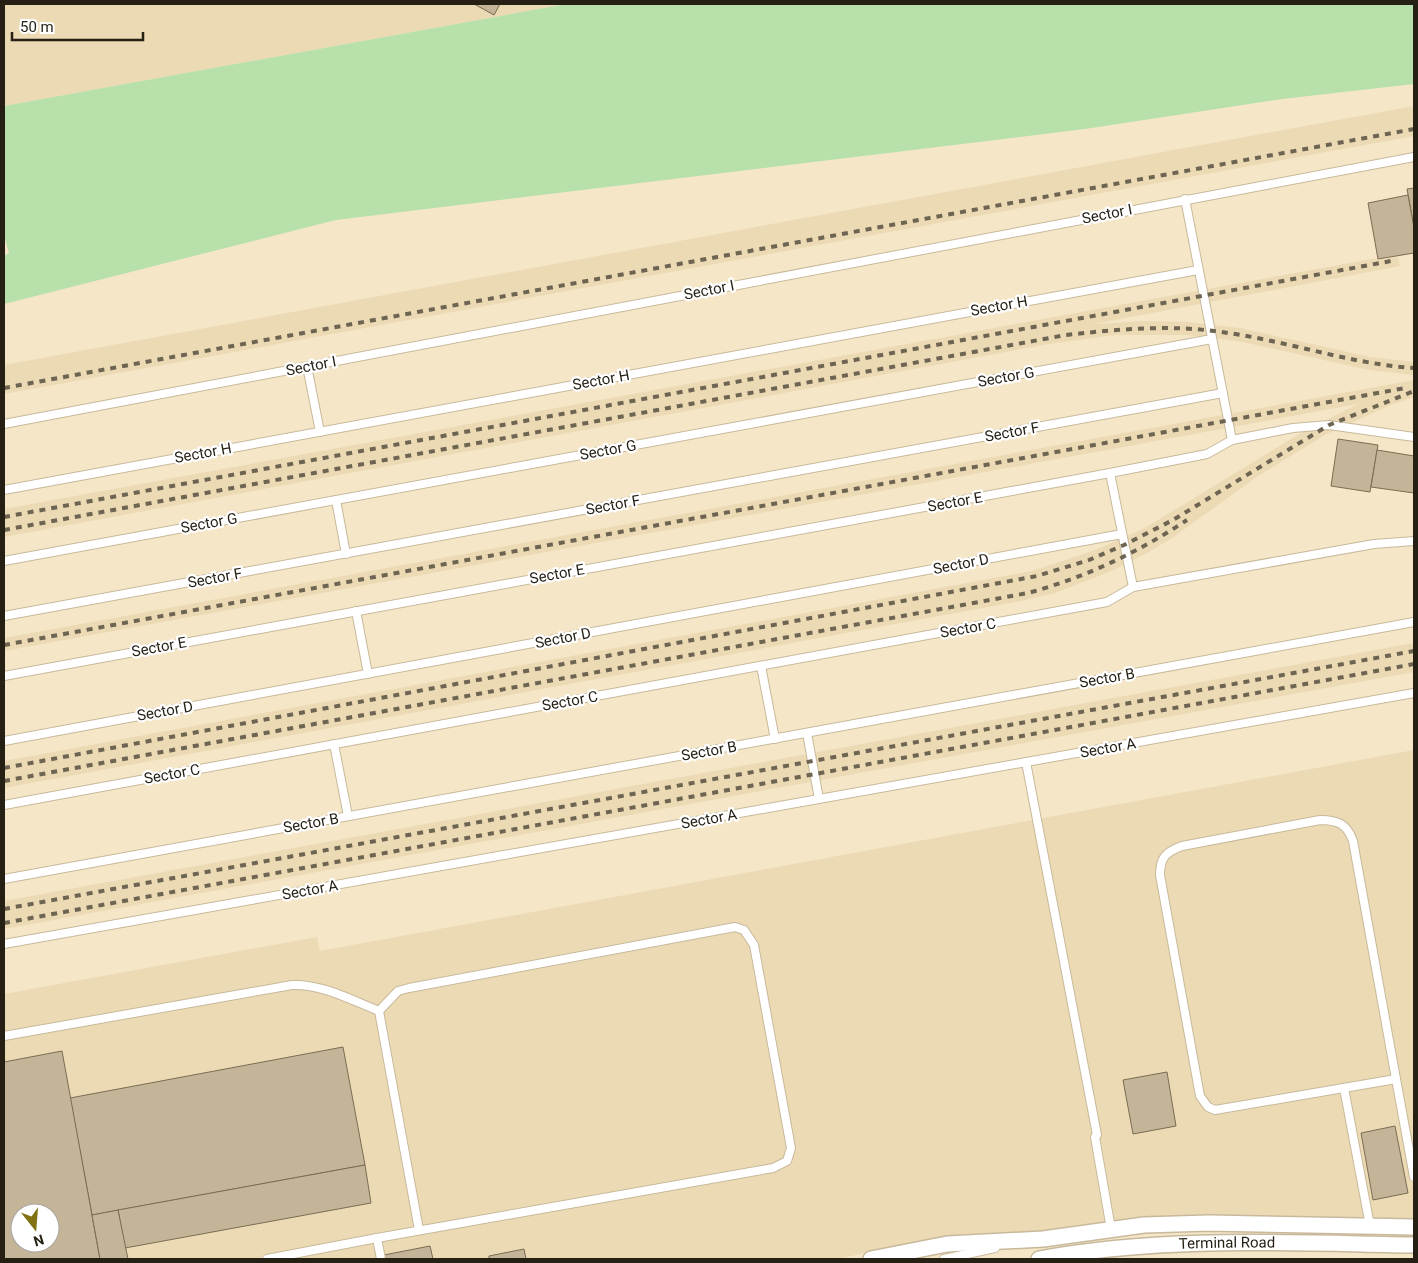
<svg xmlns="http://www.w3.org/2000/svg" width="1418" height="1263" viewBox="0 0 1418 1263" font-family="Roboto,sans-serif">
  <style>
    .built { fill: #ecdab5; fill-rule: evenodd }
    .green { fill: #b7e0ab }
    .building { fill: #c4b598; stroke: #7b6d52; fill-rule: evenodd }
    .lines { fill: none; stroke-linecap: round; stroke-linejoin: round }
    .service-casing { stroke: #c8b99c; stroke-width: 10 }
    .minor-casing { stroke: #c8b99c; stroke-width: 18 }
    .service { stroke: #fff; stroke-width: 8 }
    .minor { stroke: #fff; stroke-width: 15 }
    .rail { stroke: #6d6452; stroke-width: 4; stroke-dasharray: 6 6; stroke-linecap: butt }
    .labels { text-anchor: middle; stroke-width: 4.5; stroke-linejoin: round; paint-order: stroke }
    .street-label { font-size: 15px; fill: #251f14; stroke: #fff }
  </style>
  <rect width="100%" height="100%" fill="#f5e6c8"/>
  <g class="built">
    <polygon points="4,4 566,4 4,106"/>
    <polygon points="1414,106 1414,136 4,394 4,365"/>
    <polygon points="1398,257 1400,266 1094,324 1147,321 1186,322 1240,328 1370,357 1414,362 1414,375 1369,370 1238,341 1185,335 1115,335 1049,344 4,537 4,509 1377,258 1378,260"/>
    <polygon points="1414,380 1414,397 1386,407 1325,435 1258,476 1172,538 1147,553 1114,570 1055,593 1021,601 4,788 4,761 1032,571 1095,550 1145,528 1304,431 1358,404 4,651 4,638"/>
    <polygon points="1414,643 1414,672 4,929 4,901"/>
    <path d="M1414 750V1240L1315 1220 1077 1229 910 1243 838 1259H4V994L317 937 320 951ZM20 1213H50V1243H20Z"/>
  </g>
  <polygon class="green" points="566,4 1414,4 1414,84 1282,99 1085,129 336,220 4,304 4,256 9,253 4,236 4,106"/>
  <g class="building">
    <polygon points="474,4 500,4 494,15"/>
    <polygon points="1414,188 1414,228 1407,189"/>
    <polygon points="1408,195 1414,228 1414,253 1378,259 1368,203"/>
    <polygon points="1338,439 1378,445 1370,492 1331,486"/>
    <polygon points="1377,450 1414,456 1414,493 1371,487"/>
    <polygon points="343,1047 365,1165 92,1215 70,1098"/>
    <path d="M62 1051 100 1259H4V1062ZM20 1213H50V1243H20Z"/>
    <polygon points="1167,1072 1176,1126 1133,1134 1123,1080"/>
    <polygon points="1395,1126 1408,1193 1373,1200 1361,1133"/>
    <polygon points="365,1165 371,1203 125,1248 118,1210"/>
    <polygon points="118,1210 128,1259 100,1259 92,1215"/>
    <polygon points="430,1246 433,1259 385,1259 384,1255"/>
    <polygon points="524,1249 526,1259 489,1259 489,1256"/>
  </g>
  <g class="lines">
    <defs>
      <g id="service">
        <polyline points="1185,199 1232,440"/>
        <polyline points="307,366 320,432"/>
        <polyline points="4,424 1414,157"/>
        <polyline points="4,490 1198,270"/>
        <polyline points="336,500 346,554"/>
        <polyline points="4,561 1212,339"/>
        <polyline points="1133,587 1110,473 1207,454 1232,440 1293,428 1329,425 1414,437"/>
        <polyline points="356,611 368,674"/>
        <polyline points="4,616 1223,393"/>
        <polyline points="761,666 775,739"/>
        <polyline points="4,676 1110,473"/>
        <polyline points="807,733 819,799"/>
        <polyline points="4,741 1122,534"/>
        <polyline points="334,744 348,816"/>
        <polyline points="1026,762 1097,1135 1095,1137 1111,1229"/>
        <polyline points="4,805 1107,602 1133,587 1374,544 1414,541"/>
        <path d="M1320 820C1338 820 1347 824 1353 841L1396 1079 1215 1110 1208 1107 1200 1096 1160 875C1160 857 1166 852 1182 846Z"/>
        <polyline points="4,879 1414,622"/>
        <polyline points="4,944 1414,693"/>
        <path d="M4 1036 292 985C323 984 351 1000 379 1011L419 1230"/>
        <polyline points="1396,1079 1414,1177"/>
        <polyline points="1344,1088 1370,1226"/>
        <polyline points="377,1238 773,1168 787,1161 791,1148 754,945 744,930 735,927 409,988 398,991 379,1011"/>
        <polyline points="267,1259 377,1238 381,1259"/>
        <polyline points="944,1259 995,1248"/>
      </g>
      <g id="minor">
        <polyline points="871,1259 947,1244 1043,1239 1144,1225 1209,1223 1414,1227"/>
        <path id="s1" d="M1039 1259C1163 1236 1289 1243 1414 1245"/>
      </g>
    </defs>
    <use href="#service" class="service-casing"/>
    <use href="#minor" class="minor-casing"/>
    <use href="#service" class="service"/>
    <use href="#minor" class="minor"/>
    <g class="rail">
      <polyline points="4,388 1414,129"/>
      <polyline points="4,517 1391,261"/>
      <path d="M4 530 1066 335C1120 329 1174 324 1228 333 1291 342 1351 364 1414 368"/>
      <polyline points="4,645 1405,388"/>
      <polyline points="4,768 1037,576 1089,560 1124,545 1173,520 1329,425 1414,391"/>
      <path d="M4 781 1028 593C1086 577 1137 553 1187 520"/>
      <polyline points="4,909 1414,651"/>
      <polyline points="4,923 1414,664"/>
    </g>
  </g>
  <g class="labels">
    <g class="street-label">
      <text transform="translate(1107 214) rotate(-11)" y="5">Sector I</text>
      <text transform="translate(709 290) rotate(-11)" y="5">Sector I</text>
      <text transform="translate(999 306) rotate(-10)" y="5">Sector H</text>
      <text transform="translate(311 366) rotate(-11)" y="5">Sector I</text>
      <text transform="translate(1006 377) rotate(-10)" y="5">Sector G</text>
      <text transform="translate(601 380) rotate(-10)" y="5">Sector H</text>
      <text transform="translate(1012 432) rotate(-10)" y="5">Sector F</text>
      <text transform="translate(608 450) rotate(-10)" y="5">Sector G</text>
      <text transform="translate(203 453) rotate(-10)" y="5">Sector H</text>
      <text transform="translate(955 502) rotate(-10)" y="5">Sector E</text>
      <text transform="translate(613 505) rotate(-10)" y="5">Sector F</text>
      <text transform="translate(209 523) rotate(-10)" y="5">Sector G</text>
      <text transform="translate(961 564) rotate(-11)" y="5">Sector D</text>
      <text transform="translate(557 574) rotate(-10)" y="5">Sector E</text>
      <text transform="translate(215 578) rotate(-10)" y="5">Sector F</text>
      <text transform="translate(968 628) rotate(-10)" y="5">Sector C</text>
      <text transform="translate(563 638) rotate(-11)" y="5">Sector D</text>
      <text transform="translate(159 647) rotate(-10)" y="5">Sector E</text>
      <text transform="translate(1107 678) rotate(-10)" y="5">Sector B</text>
      <text transform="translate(570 701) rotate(-10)" y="5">Sector C</text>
      <text transform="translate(165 711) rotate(-10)" y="5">Sector D</text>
      <text transform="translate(1108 748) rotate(-10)" y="5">Sector A</text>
      <text transform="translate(709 751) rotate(-10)" y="5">Sector B</text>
      <text transform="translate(172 774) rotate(-10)" y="5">Sector C</text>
      <text transform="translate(709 819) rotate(-10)" y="5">Sector A</text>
      <text transform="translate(311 823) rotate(-10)" y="5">Sector B</text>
      <text transform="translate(310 890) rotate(-10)" y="5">Sector A</text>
      <text dy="5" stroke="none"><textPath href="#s1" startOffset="189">Terminal Road</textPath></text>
    </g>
  </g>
  <rect width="1418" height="1263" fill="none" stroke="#251f14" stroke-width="10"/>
  <g transform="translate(35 1228) rotate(163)"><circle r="24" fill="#ffffff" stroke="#a8a5a1"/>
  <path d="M0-4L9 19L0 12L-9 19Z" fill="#817110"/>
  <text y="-8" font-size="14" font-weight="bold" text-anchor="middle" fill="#251f14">N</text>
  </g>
  <path d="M12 32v8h131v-8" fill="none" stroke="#251f14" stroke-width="2.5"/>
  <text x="20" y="32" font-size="15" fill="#251f14" stroke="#ffffff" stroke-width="4" paint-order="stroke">50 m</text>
</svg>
